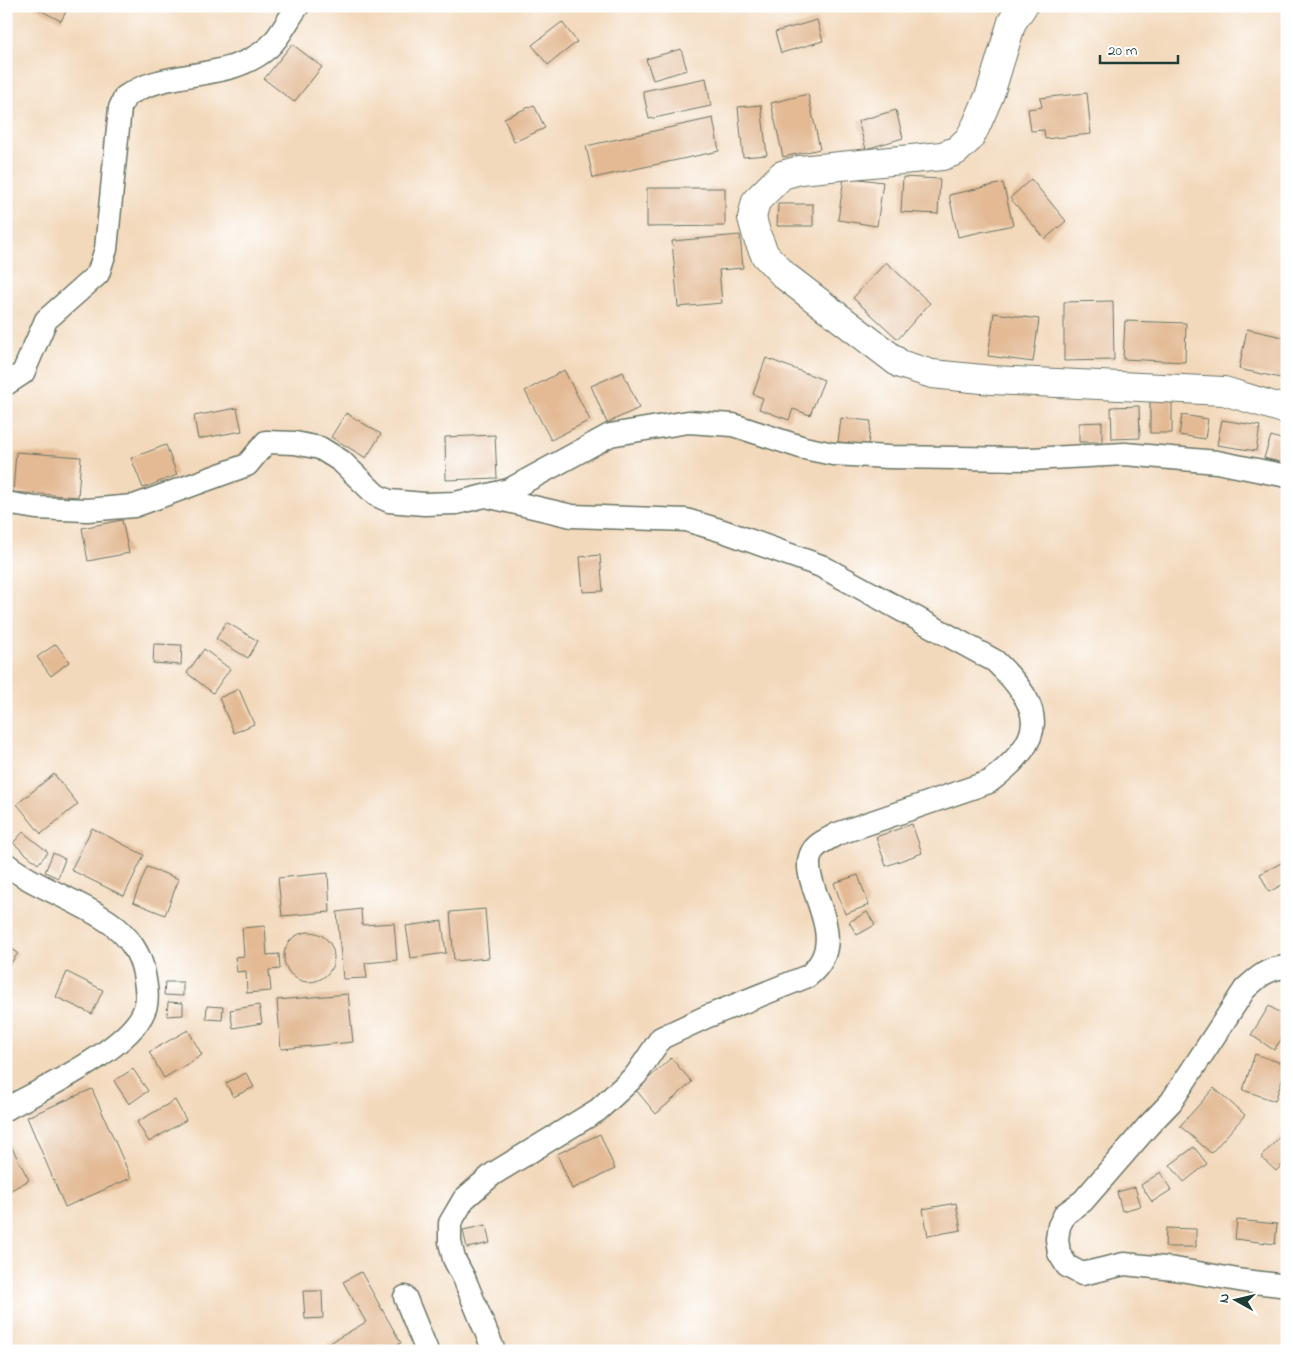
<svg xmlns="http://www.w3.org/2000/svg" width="1293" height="1357" viewBox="0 0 1293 1357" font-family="'Indie Flower',sans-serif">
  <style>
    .building { fill: #e3ba94 }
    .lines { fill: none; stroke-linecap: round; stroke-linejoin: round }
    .minor-casing { stroke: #697464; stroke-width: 25 }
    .tertiary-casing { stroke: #697464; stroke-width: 30 }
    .minor { stroke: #fff; stroke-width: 22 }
    .tertiary { stroke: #fff; stroke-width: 28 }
  </style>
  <rect width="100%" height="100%" fill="#fff"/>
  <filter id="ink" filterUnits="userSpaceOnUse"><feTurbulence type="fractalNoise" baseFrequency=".02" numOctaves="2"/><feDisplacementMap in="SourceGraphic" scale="10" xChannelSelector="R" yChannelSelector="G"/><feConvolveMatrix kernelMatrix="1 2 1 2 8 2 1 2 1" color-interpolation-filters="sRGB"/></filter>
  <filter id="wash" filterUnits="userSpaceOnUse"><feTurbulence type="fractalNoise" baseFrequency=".0096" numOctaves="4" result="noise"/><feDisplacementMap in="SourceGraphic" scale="20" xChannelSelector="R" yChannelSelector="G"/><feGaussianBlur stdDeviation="1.12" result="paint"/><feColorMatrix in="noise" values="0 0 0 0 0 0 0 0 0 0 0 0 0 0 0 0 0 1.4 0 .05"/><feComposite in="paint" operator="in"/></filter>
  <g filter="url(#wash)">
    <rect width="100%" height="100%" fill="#f3d9bc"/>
    <g id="blocks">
      <g class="building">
        <polygon points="32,6 69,6 61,21"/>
        <polygon points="817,20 823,41 781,53 775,32"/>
        <polygon points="562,22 577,42 548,65 532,45"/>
        <polygon points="292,44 322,67 294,102 264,79"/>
        <polygon points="681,49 687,70 653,80 646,59"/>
        <polygon points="706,78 711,106 649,119 643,91"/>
        <polygon points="1087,93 1091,134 1045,139 1044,130 1031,131 1028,109 1042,107 1040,98"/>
        <polygon points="808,94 820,149 783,157 771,103"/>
        <polygon points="534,105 545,128 514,142 504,118"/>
        <polygon points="761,105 767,155 743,157 738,107"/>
        <polygon points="896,110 903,138 866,149 858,121"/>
        <polygon points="713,118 719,151 593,178 586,146"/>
        <polygon points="844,177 883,182 877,226 838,220"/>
        <polygon points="903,177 940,179 938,214 901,212"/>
        <polygon points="1031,179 1066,221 1045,239 1010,198"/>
        <polygon points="1003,183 1013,225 958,237 949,195"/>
        <polygon points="647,188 725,188 725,226 647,227"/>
        <polygon points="778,204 813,204 813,226 777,226"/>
        <polygon points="740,235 743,268 719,270 722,303 678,307 672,241"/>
        <polygon points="886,262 930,303 898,339 853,298"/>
        <polygon points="1113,301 1114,360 1064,361 1064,302"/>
        <polygon points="994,313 1039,319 1033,362 988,356"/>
        <polygon points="1125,321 1186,323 1185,362 1123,359"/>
        <polygon points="1247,329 1287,338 1285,379 1239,369"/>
        <polygon points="766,358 824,380 810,415 793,409 789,420 759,409 763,398 753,394"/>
        <polygon points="564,370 590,420 551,440 525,391"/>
        <polygon points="623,372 639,408 607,423 591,386"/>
        <rect x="1150" y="397" width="22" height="36"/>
        <polygon points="1139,406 1140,438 1112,439 1111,407"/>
        <polygon points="237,408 242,431 198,439 194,416"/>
        <polygon points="346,413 381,434 366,458 331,437"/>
        <polygon points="1182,415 1208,419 1205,439 1179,435"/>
        <polygon points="841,418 871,421 868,445 838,442"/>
        <polygon points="1222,420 1260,426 1256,451 1217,445"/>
        <polygon points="1102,422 1102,442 1079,442 1079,423"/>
        <polygon points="495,435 497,478 446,480 445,437"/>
        <polygon points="1271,436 1287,441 1287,464 1264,458"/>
        <polygon points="166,445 177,475 143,488 131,458"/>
        <polygon points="16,452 81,457 78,497 13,492"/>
        <polygon points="122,520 129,553 88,561 82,528"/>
        <polygon points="600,555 603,591 583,592 580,557"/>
        <polygon points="226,622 258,641 248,658 216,639"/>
        <polygon points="56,644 69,662 51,676 37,657"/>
        <polygon points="154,644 182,645 181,665 153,663"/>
        <polygon points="204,649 230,669 213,693 187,673"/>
        <polygon points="239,689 254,724 234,733 219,698"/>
        <polygon points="54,774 78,804 41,834 17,804"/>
        <polygon points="912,824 922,853 886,866 876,837"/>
        <polygon points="92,828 144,855 124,896 71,870"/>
        <polygon points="23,832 48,852 38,864 13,843"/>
        <polygon points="53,853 65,859 58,878 45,872"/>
        <polygon points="1287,860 1287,882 1269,892 1260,874"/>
        <polygon points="147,867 179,879 165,915 133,902"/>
        <polygon points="328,873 330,912 282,916 278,878"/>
        <polygon points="858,875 869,905 845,914 834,883"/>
        <polygon points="361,909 362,925 394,923 397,960 365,963 367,978 343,979 337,912"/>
        <polygon points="485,909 489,958 454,961 450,912"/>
        <polygon points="867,912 875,925 857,935 849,922"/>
        <polygon points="442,921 446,953 411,958 406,926"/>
        <polygon points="265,926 267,955 279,954 280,969 269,970 271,991 247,993 246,971 237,972 235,957 244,956 242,928"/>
        <circle cx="309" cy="957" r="25"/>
        <polygon points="6,945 18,953 6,970"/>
        <polygon points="67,972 103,990 92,1014 56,997"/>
        <polygon points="165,982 183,982 183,996 164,995"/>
        <polygon points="348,994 353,1042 281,1049 277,1000"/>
        <polygon points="168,1002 183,1003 183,1015 167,1016"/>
        <polygon points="259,1005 262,1023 233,1028 230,1010"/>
        <polygon points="207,1006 223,1007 222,1020 206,1019"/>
        <polygon points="1269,1006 1287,1017 1287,1031 1274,1050 1251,1035"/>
        <polygon points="188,1030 202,1055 164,1078 149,1052"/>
        <polygon points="1255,1054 1287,1065 1275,1101 1243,1090"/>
        <polygon points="671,1058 692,1082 656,1114 636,1090"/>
        <polygon points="133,1069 148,1091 129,1104 114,1081"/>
        <polygon points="246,1073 254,1087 233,1097 226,1083"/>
        <polygon points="1214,1088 1245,1115 1211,1153 1180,1126"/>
        <polygon points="92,1089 131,1178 65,1207 27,1117"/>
        <polygon points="175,1100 186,1120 149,1142 137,1122"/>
        <polygon points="1287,1129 1287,1160 1276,1171 1261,1157"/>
        <polygon points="600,1134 615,1169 572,1189 557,1154"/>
        <polygon points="6,1137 29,1180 6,1193"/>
        <polygon points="1194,1147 1207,1164 1184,1182 1170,1165"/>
        <polygon points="1161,1172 1171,1190 1152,1202 1141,1185"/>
        <polygon points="1135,1187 1141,1206 1122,1211 1117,1192"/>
        <polygon points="956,1203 961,1230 928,1236 923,1209"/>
        <polygon points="1237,1220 1277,1224 1275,1244 1235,1239"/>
        <polygon points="486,1225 490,1243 467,1248 463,1230"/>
        <polygon points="1166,1228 1196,1229 1196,1247 1165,1247"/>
        <polygon points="361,1272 401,1343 387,1351 316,1351 366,1322 343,1282"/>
        <polygon points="303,1291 322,1291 323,1318 305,1319"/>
      </g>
    </g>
  </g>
  <g filter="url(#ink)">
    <use href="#blocks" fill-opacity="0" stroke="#697464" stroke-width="1"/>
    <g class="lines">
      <defs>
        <g id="minor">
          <path d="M6 384 23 373 46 320 98 274 106 249 120 108 125 97C167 67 229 83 269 47 281 36 288 19 298 6"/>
          <path d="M486 496 572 516 686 520 723 531 821 566 995 661C1046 710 1047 738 989 782L837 834C829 839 817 843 812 852 795 882 856 938 808 976L706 1017 661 1038 636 1075 598 1110 493 1174 464 1199 450 1223V1242L454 1259 464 1278 494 1351"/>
          <polyline points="6,503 36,508 87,510 134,506 247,465 266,442 295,443 320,448 341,461 376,495 389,501 424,504 456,503 509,490 610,435 688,422 733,425 804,448 833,454 889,457 1031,459 1125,454 1217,462 1287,476"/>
          <path d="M6 864C38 889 79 900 112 924 128 936 141 954 144 974 146 986 149 1000 144 1011 129 1049 42 1089 6 1109"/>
          <path d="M1287 967C1268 968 1258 977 1245 989L1171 1102 1148 1126 1083 1201 1065 1214 1059 1226 1057 1239 1059 1253 1067 1266 1082 1274 1124 1264 1175 1269 1244 1281 1280 1285 1287 1283"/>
          <polyline points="405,1297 427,1351"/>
        </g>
        <polyline id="tertiary" points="1023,6 1012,22 990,94 976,126 969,139 956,151 942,156 800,170 782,175 756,201 752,218 757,236 765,255 785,276 900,364 932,374 992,380 1224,391 1287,410"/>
      </defs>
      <use href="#minor" class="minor-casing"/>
      <use href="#tertiary" class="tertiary-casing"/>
      <use href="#minor" class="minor"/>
      <use href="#tertiary" class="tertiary"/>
    </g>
  </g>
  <rect width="1293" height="1357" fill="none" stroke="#fff" stroke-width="25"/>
  <g transform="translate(1236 1300) rotate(278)" stroke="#ffffff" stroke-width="4" paint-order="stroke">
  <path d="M0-4L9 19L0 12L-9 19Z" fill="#1f3d34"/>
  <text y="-8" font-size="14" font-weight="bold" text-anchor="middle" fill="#1f3d34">N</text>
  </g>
  <path d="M1100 55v8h78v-8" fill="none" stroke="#1f3d34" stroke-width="2.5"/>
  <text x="1108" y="55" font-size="15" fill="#1f3d34" stroke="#ffffff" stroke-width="4" paint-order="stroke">20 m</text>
</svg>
